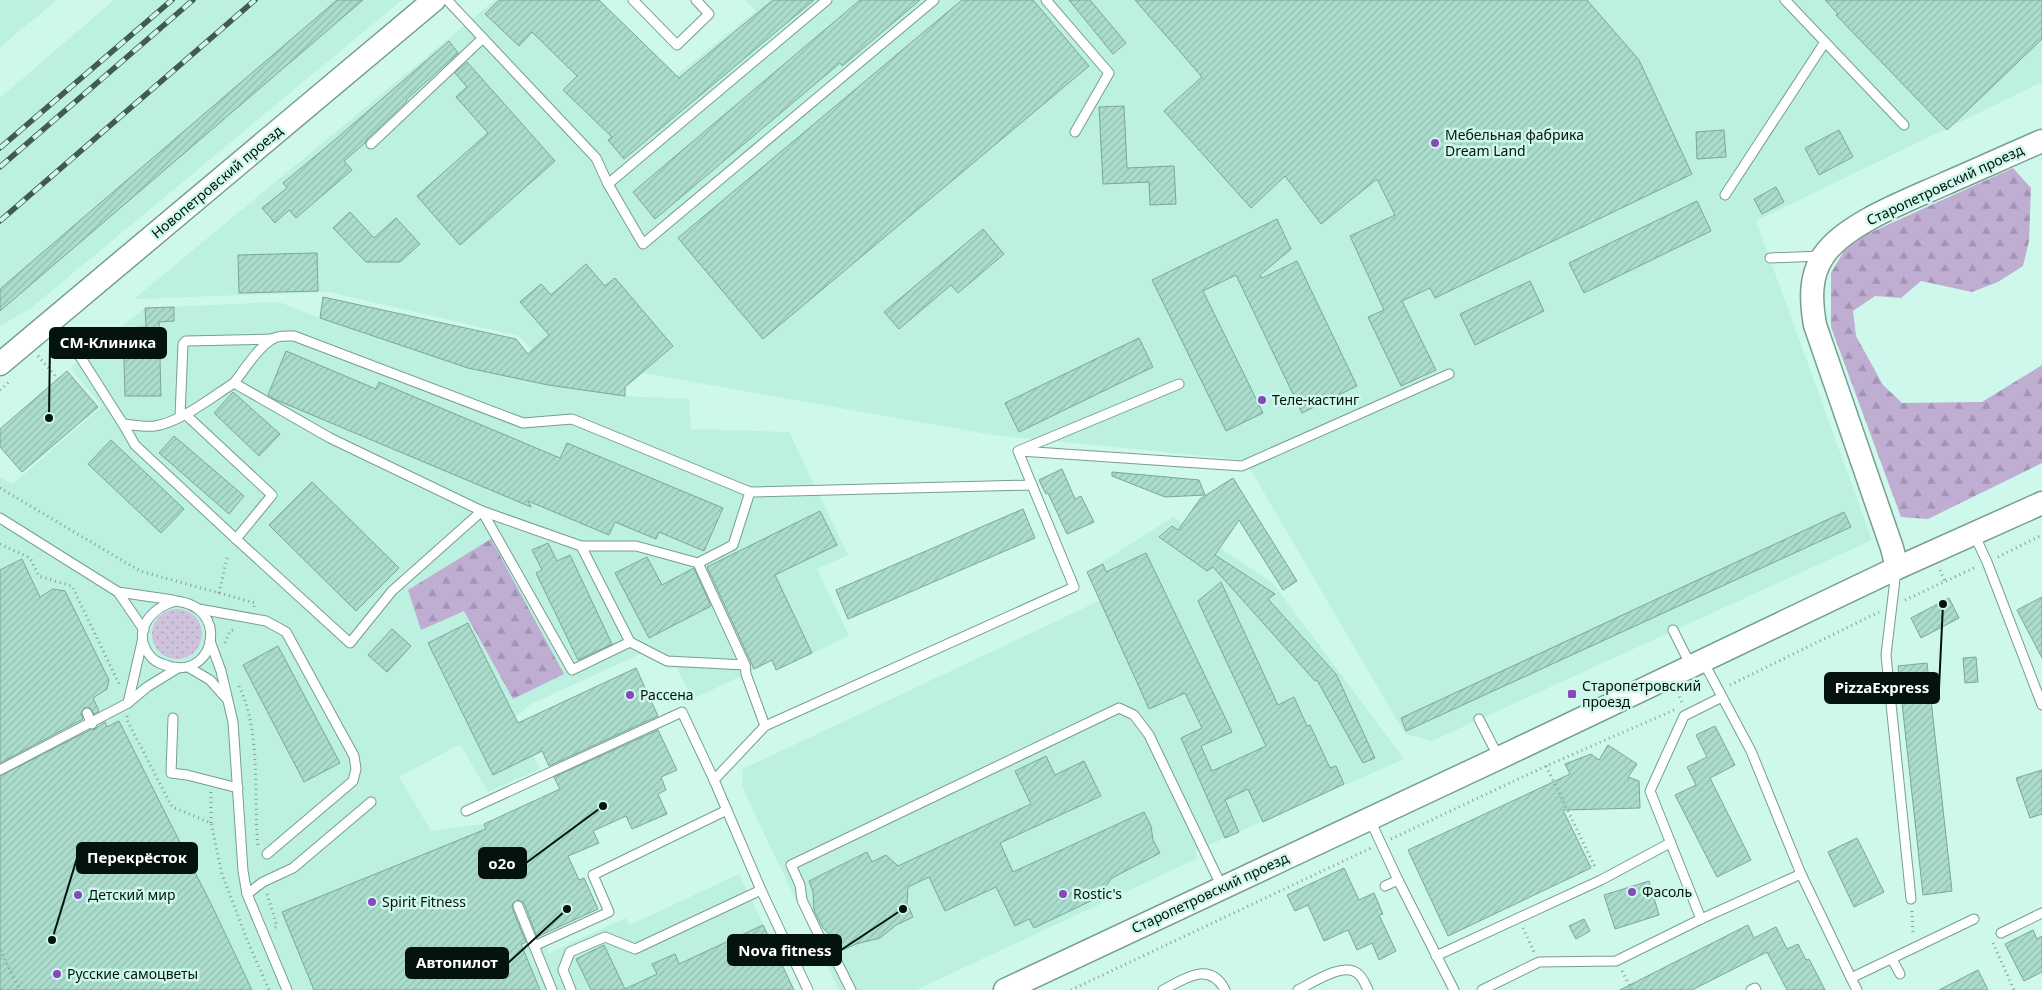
<svg xmlns="http://www.w3.org/2000/svg" width="2042" height="990" viewBox="0 0 2042 990" font-family="'Noto Sans',sans-serif">
  <style>
    .built { fill: #bcf0e0 }
    .grass { fill: url(#grass-dots) }
    .forest { fill: url(#forest-firs) }
    .building { fill: url(#building-hatch); stroke: #7da599 }
    .lines { fill: none; stroke-linecap: round; stroke-linejoin: round }
    .service-casing { stroke: #769e92; stroke-width: 11 }
    .tertiary-casing { stroke: #769e92; stroke-width: 25 }
    .path { stroke: #809f96; stroke-width: 3; stroke-dasharray: 1 4; stroke-linecap: butt }
    .service { stroke: #fff; stroke-width: 9 }
    .tertiary { stroke: #fff; stroke-width: 22 }
    .rail-casing { stroke: #425a53; stroke-width: 5.5 }
    .rail { stroke: #cef8eb; stroke-width: 4; stroke-dasharray: 11; stroke-linecap: butt }
    .poi-dot { fill: #8a47bc; stroke: #cef8eb; stroke-width: 2 }
    .labels { text-anchor: middle; stroke-width: 5; stroke-linejoin: round; paint-order: stroke }
    .poi-label { font-size: 14px; fill: #04130f; stroke: #cef8eb; text-anchor: start }
    .street-label { font-size: 14px; fill: #04130f; stroke: #cef8eb }
    .leader { fill: none; stroke: #04130f; stroke-width: 2 }
    .callout-dot { fill: #04130f; stroke: #cef8eb; stroke-width: 2 }
    .callout { fill: #04130f; stroke: #04130f; stroke-width: 2 }
    .callout-label { font-size: 15px; text-anchor: middle; font-weight: bold; fill: #fff }
  </style>
  <defs>
    <pattern id="grass-dots" width="8" height="8" patternUnits="userSpaceOnUse" patternTransform="scale(1.25)"><rect width="8" height="8" fill="#cfc2dc"/><path d="M2 2h.1M6 6h.1" fill="none" stroke="#b0a6bc" stroke-width="1.8" stroke-linecap="round"/></pattern>
    <pattern id="forest-firs" width="22" height="20" patternUnits="userSpaceOnUse" patternTransform="scale(1.25)"><rect width="22" height="20" fill="#c0add2"/><path d="M5 1l3.5 6h-7zM16 11l3.5 6h-7z" fill="#a394b3"/></pattern>
    <pattern id="building-hatch" width="6" height="6" patternUnits="userSpaceOnUse" patternTransform="scale(1.25)"><rect width="6" height="6" fill="#abddce"/><path d="M-1 1l2-2M0 6l6-6M5 7l2-2" fill="none" stroke="#92bdb0"/></pattern>
  </defs>
  <rect width="100%" height="100%" fill="#cef8eb"/>
  <g class="built">
    <polygon points="0,0 57,0 0,47"/>
    <polygon points="114,0 402,0 31,308 0,326 0,98"/>
    <polygon points="495,0 500,0 622,119 756,11 745,0 2042,0 2042,82 1756,221 1872,540 1432,741 1405,734 1245,460 993,435 625,370 543,362 519,336 329,292 134,299"/>
    <polygon points="279,302 320,318 468,368 548,385 625,396 689,399 691,429 789,432 848,555 817,569 849,636 776,670 772,661 693,699 676,667 669,669 645,652 531,704 515,717 540,769 488,792 460,744 399,777 431,831 484,824 502,864 526,904 549,953 626,918 630,925 739,874 794,990 0,990 0,477 13,484 102,406 70,368 145,308"/>
    <polygon points="1173,517 1273,583 1404,759 1195,851 1198,858 916,990 839,990 749,802 742,786 743,769 1099,601 1087,572"/>
  </g>
  <circle class="grass" cx="177" cy="634" r="25"/>
  <g class="forest">
    <polygon points="2013,168 2031,188 2029,241 2023,266 1998,282 1972,292 1921,281 1901,298 1875,296 1853,311 1856,336 1883,385 1902,403 1982,402 2042,365 2042,463 1928,519 1901,517 1831,327 1831,273 1844,251 1865,235"/>
    <polygon points="491,539 564,674 513,699 464,611 421,630 408,590"/>
  </g>
  <g class="building">
    <polygon points="337,0 363,0 0,311 0,289"/>
    <polygon points="499,0 599,0 679,78 773,0 814,0 624,159 608,140 612,137 563,90 577,76 532,32 519,46 485,14"/>
    <polygon points="860,0 920,0 842,66 840,63 655,219 633,192"/>
    <polygon points="962,0 1033,0 1089,66 763,339 678,238"/>
    <polygon points="1069,0 1090,0 1126,43 1113,54"/>
    <polygon points="1135,0 1587,0 1639,60 1692,174 1435,298 1430,288 1402,301 1436,370 1401,386 1368,317 1384,310 1350,236 1395,215 1377,179 1321,224 1285,176 1251,208 1164,111 1202,77"/>
    <polygon points="1825,0 2042,0 2042,39 1947,130 1836,15 1838,14"/>
    <polygon points="449,41 458,53 406,100 407,101 367,139 365,143 344,161 352,170 296,218 289,210 275,223 262,208 287,188 283,183 330,144"/>
    <polygon points="467,62 555,161 460,245 417,196 488,133 456,97 467,87 455,73"/>
    <polygon points="1124,106 1127,168 1174,166 1176,204 1150,205 1149,182 1103,184 1099,107"/>
    <polygon points="1724,130 1726,157 1697,159 1696,132"/>
    <polygon points="1839,130 1853,157 1819,175 1805,148"/>
    <polygon points="1776,187 1784,202 1762,214 1754,199"/>
    <polygon points="1697,201 1711,231 1584,293 1569,263"/>
    <polygon points="350,212 374,238 396,218 420,244 400,262 366,262 333,228"/>
    <polygon points="1277,219 1291,249 1260,275 1262,278 1297,261 1357,386 1302,413 1236,275 1203,291 1263,413 1226,431 1152,280"/>
    <polygon points="983,229 1004,254 958,293 951,285 899,329 884,312"/>
    <polygon points="317,253 318,291 239,293 238,255"/>
    <polygon points="586,264 605,286 615,278 673,346 625,387 625,396 548,385 468,368 320,318 323,297 516,339 528,354 549,335 520,302 541,284 551,295"/>
    <polygon points="1530,281 1544,311 1475,345 1460,314"/>
    <polygon points="174,307 174,321 159,322 161,396 125,396 123,328 146,327 145,308"/>
    <polygon points="1139,338 1153,367 1019,432 1005,403"/>
    <polygon points="286,351 376,389 379,382 560,458 567,443 723,508 704,551 659,532 656,539 615,522 609,535 528,501 531,507 274,399 268,395"/>
    <polygon points="67,371 98,407 22,472 0,447 0,429"/>
    <polygon points="233,392 280,434 259,456 214,413"/>
    <polygon points="174,436 244,496 229,514 159,453"/>
    <polygon points="111,440 184,509 161,533 88,464"/>
    <polygon points="1062,469 1075,499 1081,496 1094,522 1067,534 1048,493 1046,494 1039,480"/>
    <polygon points="1112,472 1199,480 1205,495 1165,497 1112,476"/>
    <polygon points="1233,478 1297,581 1283,590 1239,520 1215,555 1275,594 1268,599 1336,674 1375,758 1363,763 1317,680 1315,681 1213,567 1207,571 1159,537 1172,526 1178,530 1200,499"/>
    <polygon points="312,482 399,568 356,611 269,525"/>
    <polygon points="1023,509 1035,538 848,619 836,590"/>
    <polygon points="820,511 837,545 775,575 812,653 776,670 772,660 754,669 707,567"/>
    <polygon points="1844,512 1851,527 1406,731 1401,718"/>
    <polygon points="548,543 557,561 570,555 612,644 578,660 536,573 542,570 532,550"/>
    <polygon points="1146,553 1232,732 1201,746 1212,771 1266,746 1198,601 1221,582 1278,705 1294,697 1307,726 1310,725 1330,768 1336,766 1344,784 1263,822 1248,789 1225,800 1239,832 1225,838 1181,738 1202,728 1185,693 1149,709 1087,572 1103,564 1106,572"/>
    <polygon points="647,557 662,585 694,568 711,606 649,638 615,573"/>
    <polygon points="22,559 40,597 53,589 65,591 109,680 107,689 93,698 99,711 94,714 90,708 84,708 81,713 83,719 0,763 0,570"/>
    <polygon points="2042,597 2042,658 2017,610"/>
    <polygon points="1949,598 1959,618 1921,638 1911,618"/>
    <polygon points="468,623 518,723 636,668 658,716 549,766 542,751 493,775 428,643"/>
    <polygon points="392,629 411,646 387,672 368,655"/>
    <polygon points="278,646 340,763 304,782 243,665"/>
    <polygon points="1976,657 1978,682 1965,683 1963,658"/>
    <polygon points="1927,663 1952,891 1923,895 1898,666"/>
    <polygon points="119,721 212,906 252,990 0,990 0,776 90,730 95,729 105,722 107,727"/>
    <polygon points="1715,726 1735,765 1710,778 1751,860 1717,877 1675,795 1696,785 1687,767 1707,757 1696,735"/>
    <polygon points="658,730 677,770 661,777 666,790 658,794 667,814 632,829 626,816 593,831 599,843 568,856 579,880 584,878 598,909 537,937 524,903 518,900 513,903 512,908 526,942 521,944 540,990 314,990 282,912 486,829 484,824 560,789 554,777"/>
    <polygon points="1608,745 1637,764 1628,777 1639,781 1640,808 1563,810 1591,868 1448,936 1408,850 1570,774 1565,764 1591,754 1599,760"/>
    <polygon points="1046,756 1055,775 1084,761 1101,796 1000,843 1013,872 1144,812 1151,826 1153,840 1160,853 1112,878 1097,898 1034,928 1029,919 1015,926 996,887 945,911 929,877 908,887 907,904 913,917 896,925 880,938 856,944 841,951 834,939 823,928 814,911 813,892 809,881 867,852 872,862 886,855 898,866 1031,804 1015,771"/>
    <polygon points="2042,770 2042,814 2030,818 2016,778"/>
    <polygon points="1857,838 1884,892 1854,907 1828,852"/>
    <polygon points="1344,868 1359,900 1374,893 1383,914 1379,915 1396,951 1379,960 1372,943 1357,950 1348,930 1324,941 1308,905 1295,911 1287,895"/>
    <polygon points="1649,881 1659,915 1615,929 1604,895"/>
    <polygon points="1584,919 1590,931 1576,939 1569,926"/>
    <polygon points="763,925 794,990 591,990 576,959 604,945 625,989 657,974 652,964 675,954 679,964"/>
    <polygon points="1748,925 1754,938 1776,927 1787,949 1798,944 1806,960 1809,959 1825,990 1787,990 1767,952 1692,990 1620,990"/>
    <polygon points="2033,930 2037,939 2042,936 2042,972 2024,981 2005,944"/>
    <polygon points="1978,970 1988,990 1939,990"/>
  </g>
  <g class="lines">
    <defs>
      <g id="service">
        <polyline points="447,0 596,158 608,184 643,244 934,0"/>
        <polyline points="633,0 677,45 709,14 696,0"/>
        <polyline points="1046,0 1109,73 1075,132"/>
        <polyline points="1785,0 1904,125"/>
        <polyline points="371,144 483,38"/>
        <polyline points="608,184 827,0"/>
        <polyline points="1725,195 1825,42"/>
        <polyline points="1770,258 1821,256"/>
        <path d="M48 323 81 358 123 424C134 425 144 427 155 426 181 422 212 397 234 383"/>
        <polyline points="180,416 183,344 186,341 273,339"/>
        <polyline points="123,424 135,445 236,539 272,495 185,414"/>
        <polyline points="1020,451 1242,466 1449,374"/>
        <polyline points="750,492 1032,485"/>
        <polyline points="0,518 118,592 173,600"/>
        <polyline points="1974,534 1987,562 2042,705"/>
        <polyline points="236,539 350,643 392,591 482,511 572,670 630,642"/>
        <polyline points="581,546 630,642 667,661 745,665"/>
        <path d="M698 563 733 545 750 492 572 419 523 423 294 336C287 336 280 335 274 338 259 346 244 370 234 383L330 438 482 511 581 546H636L698 563 745 665 746 674 765 726"/>
        <polyline points="1896,571 1886,655 1911,899"/>
        <polyline points="118,592 144,630"/>
        <path d="M176 601C229 607 216 675 173 667 165 665 158 664 152 658 130 634 149 608 176 601Z"/>
        <polyline points="199,609 266,621 286,632 354,756 356,769 353,781 267,854"/>
        <polyline points="1673,630 1691,666"/>
        <polyline points="210,641 221,671 233,722 243,871 247,894 287,990"/>
        <polyline points="1703,661 1751,751 1801,874"/>
        <polyline points="188,667 210,680 226,698"/>
        <polyline points="128,703 142,642"/>
        <polyline points="87,713 92,724"/>
        <polyline points="173,718 171,773 187,775 238,788"/>
        <polyline points="1479,719 1499,758"/>
        <polyline points="0,770 128,703 147,687 178,668"/>
        <polyline points="466,811 682,712 714,780"/>
        <polyline points="1370,820 1398,880 1454,990"/>
        <polyline points="1385,886 1398,880"/>
        <polyline points="247,894 263,882 293,868 371,802"/>
        <polyline points="518,906 552,990"/>
        <polyline points="1701,919 1650,791 1684,716 1722,697"/>
        <polyline points="2001,933 2042,913"/>
        <polyline points="534,946 609,912 593,875 727,810"/>
        <polyline points="1436,956 1601,880 1670,843"/>
        <polyline points="1892,959 1900,974"/>
        <polyline points="1851,978 1857,990"/>
        <polyline points="571,990 563,970 570,952 605,937 635,949 761,890"/>
        <polyline points="808,990 761,890 714,780 765,726 1074,587 1018,451 1179,384"/>
        <polyline points="851,990 833,954 824,946 802,900 800,885 791,865 1119,708 1134,715 1149,735 1222,887"/>
        <path d="M1163 990C1184 979 1210 960 1225 990"/>
        <path d="M1298 990C1312 983 1343 962 1357 973 1363 977 1365 984 1368 990"/>
        <polyline points="1482,990 1539,962 1616,961 1701,919 1801,874 1851,978 1974,919"/>
        <polyline points="1751,990 1755,988 1756,990"/>
      </g>
      <g id="tertiary">
        <polyline points="0,364 434,0"/>
        <polyline points="1897,568 2042,503"/>
        <path d="M1005 990 1499 758 1897 568 1892 548 1815 325C1811 302 1809 276 1824 255 1846 223 1909 200 1944 184 1977 170 2009 155 2042 141"/>
      </g>
    </defs>
    <use href="#service" class="service-casing"/>
    <use href="#tertiary" class="tertiary-casing"/>
    <g class="path">
      <polyline points="38,356 58,379"/>
      <polyline points="0,390 9,382"/>
      <polyline points="0,488 140,571 255,603 254,607"/>
      <polyline points="0,544 30,558 39,576 72,586 119,684"/>
      <polyline points="1998,557 2042,535"/>
      <polyline points="1940,570 1945,581"/>
      <polyline points="219,593 228,554"/>
      <polyline points="1905,600 1976,567"/>
      <polyline points="225,643 230,631 235,629"/>
      <polyline points="1730,685 1879,612"/>
      <path d="M239 686C262 735 253 793 258 847"/>
      <polyline points="1677,692 1683,705"/>
      <polyline points="127,716 127,720 172,807 211,823 222,874 248,942 269,990"/>
      <polyline points="1546,766 1596,869"/>
      <polyline points="211,792 211,823"/>
      <polyline points="1391,839 1546,766 1674,710"/>
      <polyline points="267,894 277,926 273,929"/>
      <polyline points="1912,911 1913,935"/>
      <polyline points="1523,928 1534,952"/>
      <polyline points="1993,943 2014,990"/>
      <polyline points="0,950 20,990"/>
      <polyline points="1622,971 1632,990"/>
      <polyline points="1071,990 1371,848"/>
    </g>
    <use href="#service" class="service"/>
    <use href="#tertiary" class="tertiary"/>
    <defs>
      <g id="rail">
        <polyline points="0,148 172,0"/>
        <polyline points="0,167 193,0"/>
        <polyline points="0,221 255,0"/>
      </g>
    </defs>
    <use href="#rail" class="rail-casing"/>
    <use href="#rail" class="rail"/>
  </g>
  <g class="poi-dot">
    <circle cx="1435" cy="143" r="5"/>
    <circle cx="1262" cy="400" r="5"/>
    <rect x="1567" y="689" width="10" height="10" rx="2.5"/>
    <circle cx="630" cy="695" r="5"/>
    <circle cx="1632" cy="892" r="5"/>
    <circle cx="1063" cy="894" r="5"/>
    <circle cx="78" cy="895" r="5"/>
    <circle cx="372" cy="902" r="5"/>
    <circle cx="57" cy="974" r="5"/>
  </g>
  <g class="labels">
    <g class="poi-label">
      <text x="1445" y="140">Мебельная фабрика<tspan x="1445" dy="16">Dream Land</tspan></text>
      <text x="1272" y="405">Теле-кастинг</text>
      <text x="1582" y="691">Старопетровский<tspan x="1582" dy="16">проезд</tspan></text>
      <text x="640" y="700">Рассена</text>
      <text x="1642" y="897">Фасоль</text>
      <text x="1073" y="899">Rostic's</text>
      <text x="88" y="900">Детский мир</text>
      <text x="382" y="907">Spirit Fitness</text>
      <text x="67" y="979">Русские самоцветы</text>
    </g>
    <g class="street-label">
      <text transform="translate(217 182) rotate(-40)" y="5">Новопетровский проезд</text>
      <text transform="translate(1945 185) rotate(-25)" y="5">Старопетровский проезд</text>
      <text transform="translate(1210 893) rotate(-25)" y="5">Старопетровский проезд</text>
    </g>
  </g>
  <path class="leader" d="M49 418L50 343M1943 604L1939 688M52 940L77 858M603 806L526 863M903 909L841 950M567 909L508 963"/>
  <g class="callout-dot">
    <circle cx="49" cy="418" r="5"/>
    <circle cx="1943" cy="604" r="5"/>
    <circle cx="52" cy="940" r="5"/>
    <circle cx="603" cy="806" r="5"/>
    <circle cx="903" cy="909" r="5"/>
    <circle cx="567" cy="909" r="5"/>
  </g>
  <g class="callout">
    <rect x="50" y="328" width="116" height="30" rx="5"/>
    <rect x="1825" y="673" width="114" height="30" rx="5"/>
    <rect x="77" y="843" width="120" height="30" rx="5"/>
    <rect x="479" y="848" width="47" height="30" rx="5"/>
    <rect x="728" y="935" width="113" height="30" rx="5"/>
    <rect x="406" y="948" width="102" height="30" rx="5"/>
  </g>
  <g class="callout-label">
    <text x="108" y="348">СМ-Клиника</text>
    <text x="1882" y="693">PizzaExpress</text>
    <text x="137" y="863">Перекрёсток</text>
    <text x="502" y="869">o2o</text>
    <text x="785" y="956">Nova fitness</text>
    <text x="457" y="968">Автопилот</text>
  </g>
</svg>
